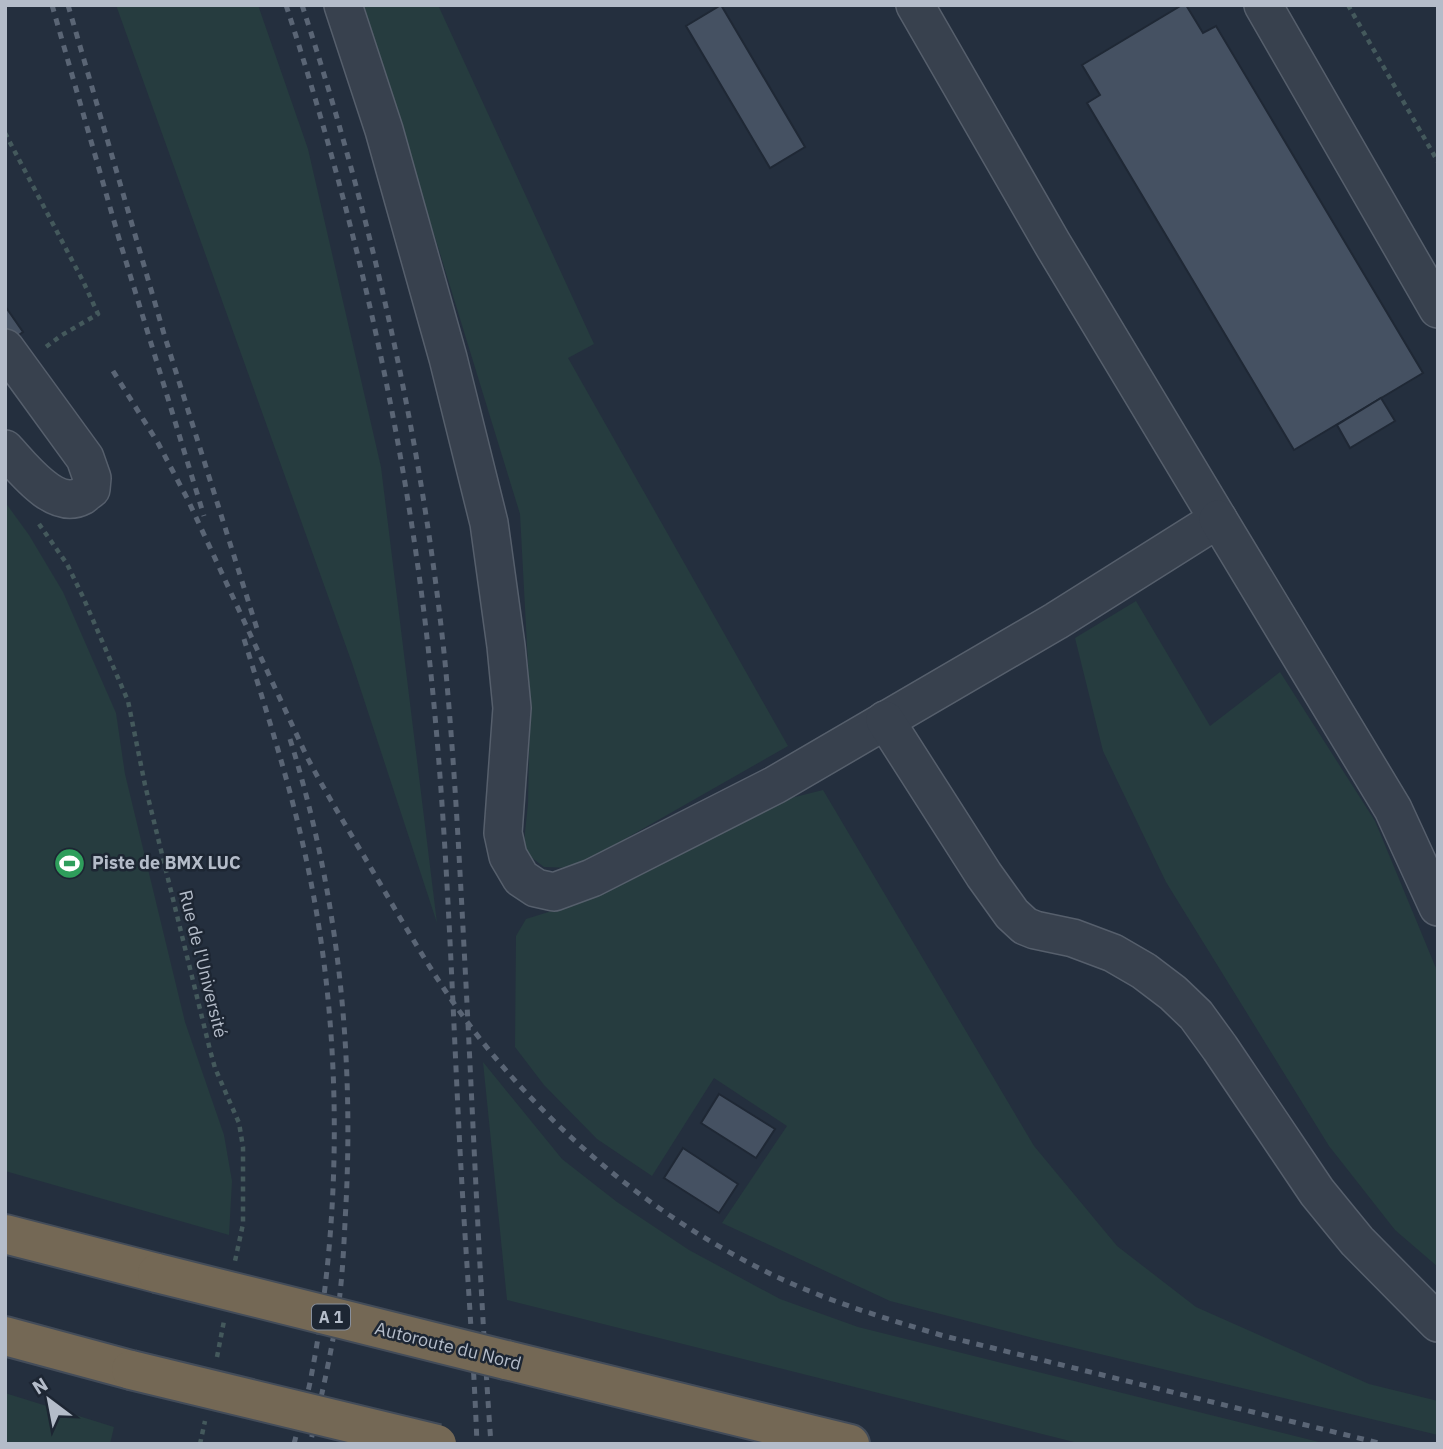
<svg xmlns="http://www.w3.org/2000/svg" width="1443" height="1449" viewBox="0 0 1443 1449" font-family="'IBM Plex Sans',sans-serif">
  <style>
    .green { fill: #263c3f }
    .building { fill: #455162; stroke: #1f2835; stroke-width: 2 }
    .lines { fill: none; stroke-linecap: round; stroke-linejoin: round }
    .minor-casing { stroke: #565f6c; stroke-width: 40 }
    .highway-casing { stroke: #434c59; stroke-width: 42 }
    .path { stroke: #44595c; stroke-width: 4.5; stroke-dasharray: 5 5; stroke-linecap: butt }
    .minor { stroke: #38414e; stroke-width: 37 }
    .highway { stroke: #746855; stroke-width: 38 }
    .rail { stroke: #5a6575; stroke-width: 5; stroke-dasharray: 7 7; stroke-linecap: butt }
    .highway-bridge-casing { stroke: #434c59; stroke-width: 42; stroke-linecap: butt }
    .highway-bridge { stroke: #746855; stroke-width: 38 }
    .labels { text-anchor: middle; stroke-width: 5; stroke-linejoin: round; paint-order: stroke }
    .shield { fill: #1d2633; stroke: #878f9c; stroke-width: 2 }
    .shield-label { font-size: 16px; font-weight: bold; fill: #b4bcc9 }
    .poi-label { font-size: 18px; font-weight: bold; fill: #b4bcc9; stroke: #1d2633; text-anchor: start }
    .street-label { font-size: 18px; fill: #b4bcc9; stroke: #1d2633 }
  </style>
  <rect width="100%" height="100%" fill="#242f3e"/>
  <g class="green">
    <polygon points="116,5 258,5 308,149 381,467 437,923 352,663"/>
    <polygon points="361,5 438,5 594,344 568,358 788,746 574,868 544,867 523,851 528,804 530,702 520,514 438,247"/>
    <polygon points="5,502 29,535 63,592 116,713 125,774 185,1022 224,1135 232,1181 229,1235 5,1171"/>
    <polygon points="1136,601 1210,726 1280,672 1375,821 1438,973 1438,1267 1395,1230 1329,1146 1166,882 1103,751 1075,638"/>
    <polygon points="823,790 1034,1146 1117,1246 1196,1307 1369,1384 1438,1401 1438,1435 1033,1338 890,1301 722,1223 787,1126 714,1078 652,1176 597,1139 544,1085 515,1047 516,936 526,919 587,900 783,800"/>
    <polygon points="483,1062 562,1159 617,1202 689,1250 780,1299 858,1327 1327,1444 1082,1444 507,1300"/>
    <polygon points="5,1393 114,1427 110,1444 5,1444"/>
  </g>
  <g class="building">
    <polygon points="721,5 805,147 770,168 686,26"/>
    <polygon points="1182,5 1186,5 1203,33 1216,26 1423,373 1294,450 1087,103 1100,95 1082,65"/>
    <polygon points="5,306 23,332 9,342 5,336"/>
    <polygon points="1381,398 1395,421 1350,448 1337,425"/>
    <polygon points="719,1094 775,1129 756,1158 701,1123"/>
    <polygon points="683,1148 738,1184 719,1213 664,1178"/>
  </g>
  <g class="lines">
    <defs>
      <g id="minor">
        <polyline points="343,5 384,130 448,358 489,523 506,646 512,708 503,833 508,856 521,878 536,888 554,892 592,878 775,785 1056,621 1218,519 1052,243 915,5"/>
        <polyline points="1263,5 1438,309"/>
        <path d="M5 348 85 458 92 478 91 489C88 491 85 494 82 496 54 511 22 467 5 449"/>
        <polyline points="1218,519 1393,809 1438,907"/>
        <polyline points="885,720 984,875 1012,914 1025,926 1035,930 1073,938 1113,953 1144,971 1173,993 1196,1015 1220,1048 1317,1192 1357,1241 1438,1323"/>
      </g>
      <g id="highway">
        <polyline points="5,1234 157,1273"/>
        <polyline points="5,1336 131,1370"/>
        <polyline points="506,1360 850,1444"/>
      </g>
    </defs>
    <use href="#minor" class="minor-casing"/>
    <use href="#highway" class="highway-casing"/>
    <g class="path">
      <polyline points="1348,5 1438,162"/>
      <polyline points="5,133 83,281 98,314 62,335 43,349"/>
      <polyline points="39,524 67,564 83,597 128,701 145,785 210,1050 215,1068 239,1123 243,1147 243,1224 235,1261"/>
      <polyline points="217,1357 224,1321"/>
      <polyline points="200,1444 205,1421"/>
    </g>
    <use href="#minor" class="minor"/>
    <use href="#highway" class="highway"/>
    <g class="rail">
      <polyline points="52,5 120,242 204,516"/>
      <polyline points="68,5 164,334 258,632"/>
      <path d="M286 5C349 198 396 396 422 597 445 773 450 952 459 1130 464 1234 473 1339 477 1444"/>
      <path d="M302 5C372 218 422 439 445 662 454 757 459 852 464 947 473 1112 479 1278 491 1444"/>
      <path d="M113 371 158 443 188 500 307 757C329 799 354 839 378 880 402 921 426 963 453 1002 533 1118 648 1215 775 1276 830 1302 887 1319 944 1336L1383 1444"/>
      <path d="M244 639C267 713 291 787 307 863 342 1025 343 1209 312 1372 308 1396 300 1420 294 1444"/>
      <path d="M290 739C337 889 354 1047 346 1204 344 1239 343 1275 338 1309 331 1355 321 1399 310 1444"/>
    </g>
    <defs>
      <g id="highway-bridge">
        <polyline points="157,1273 506,1360"/>
        <polyline points="131,1370 437,1444"/>
      </g>
    </defs>
    <use href="#highway-bridge" class="highway-bridge-casing"/>
    <use href="#highway-bridge" class="highway-bridge"/>
  </g>
  <defs>
    <symbol id="stadium-disc" viewBox="-11 -11 22 22"><circle r="9.5" fill="#2e9e5b" stroke="#1d2633"/><path d="M0-5a6.5 5 0 1 0 0 10a6.5 5 0 1 0 0-10ZM-3.5-1.8h7v3.6h-7Z" fill="#fff"/></symbol>
  </defs>
  <g fill-rule="evenodd">
    <use href="#stadium-disc" x="52" y="846" width="35" height="35"/>
  </g>
  <g class="labels">
    <rect class="shield" x="312" y="1304.5" width="38" height="25" rx="5"/>
    <g class="shield-label">
      <text x="331" y="1323">A 1</text>
    </g>
    <g class="poi-label">
      <text x="92" y="869">Piste de BMX LUC</text>
    </g>
    <g class="street-label">
      <text transform="translate(203 964) rotate(76)" y="6">Rue de l'Université</text>
      <text transform="translate(448 1346) rotate(14)" y="6">Autoroute du Nord</text>
    </g>
  </g>
  <rect width="1443" height="1449" fill="none" stroke="#b4bcc9" stroke-width="14"/>
  <g transform="translate(49 1400) rotate(328)" stroke="#1d2633" stroke-width="5" paint-order="stroke">
  <path d="M0-5L12 26L0 18L-12 26Z" fill="#b4bcc9"/>
  <text y="-10" font-size="19" font-weight="bold" text-anchor="middle" fill="#b4bcc9">N</text>
  </g>
</svg>
